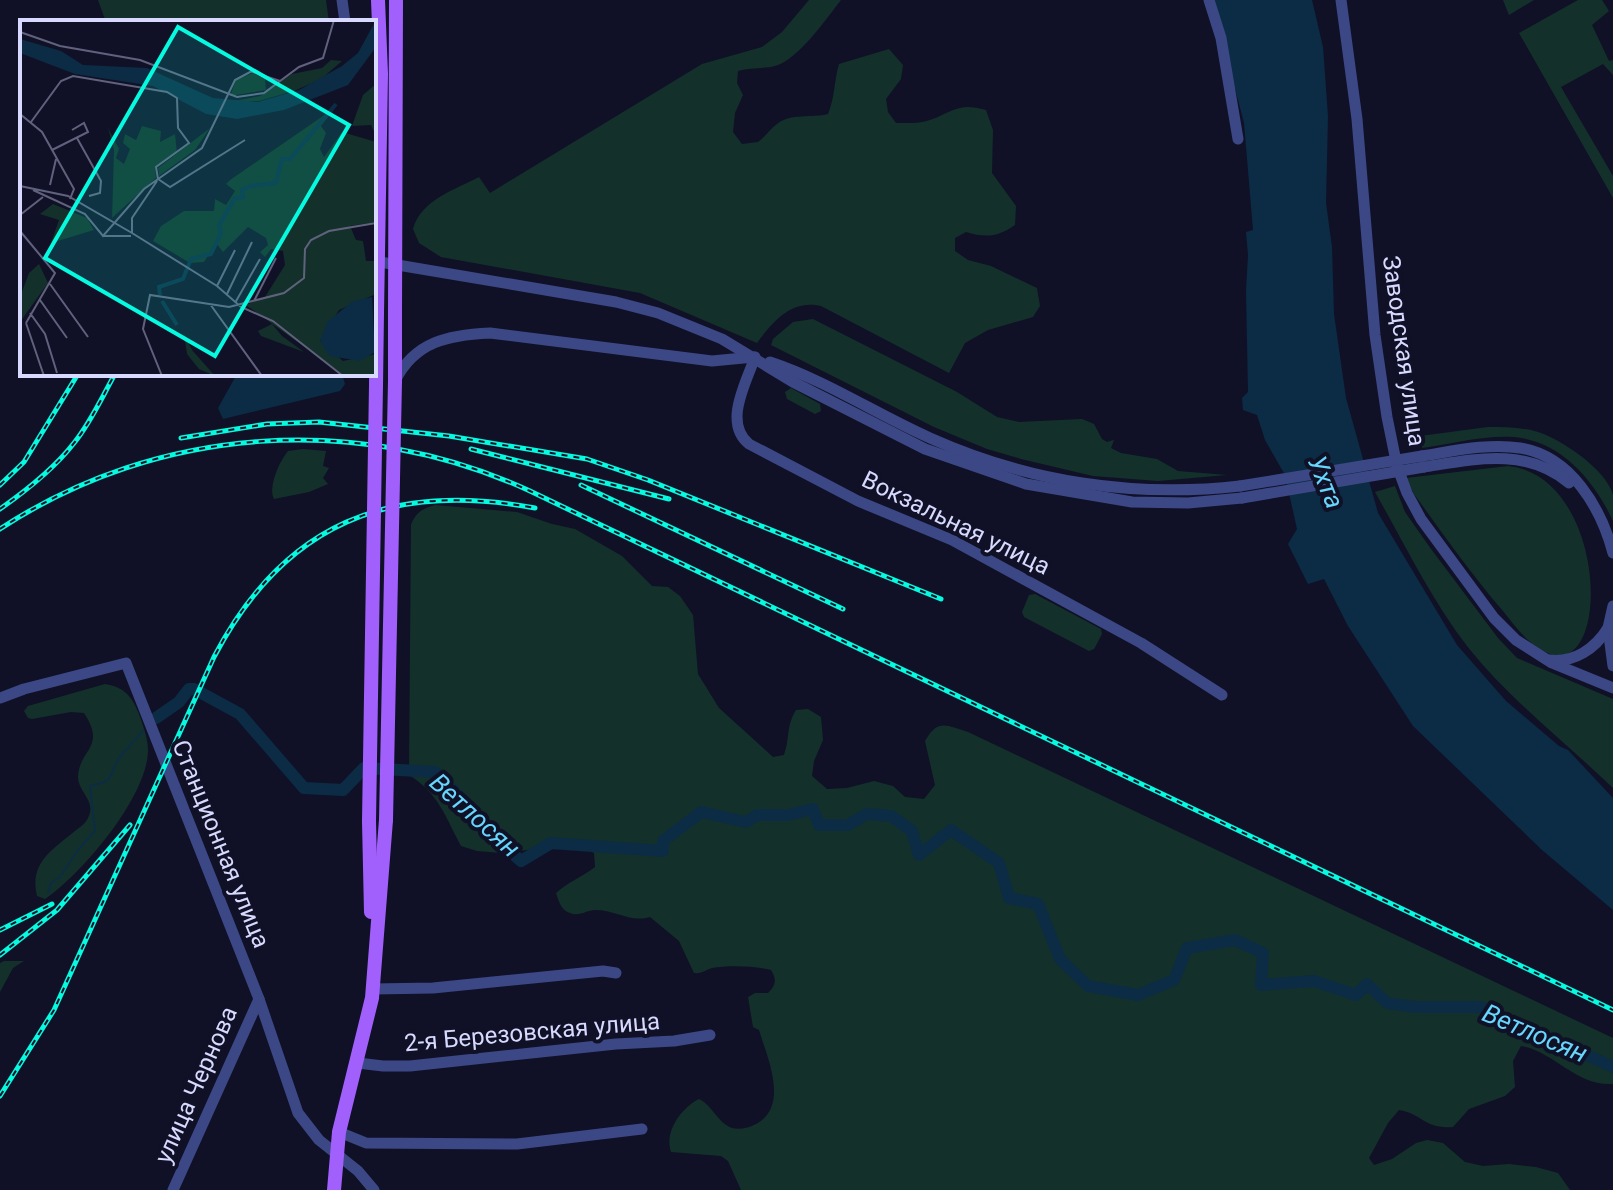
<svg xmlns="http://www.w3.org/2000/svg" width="1613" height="1190" viewBox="0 0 1613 1190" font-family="Roboto,sans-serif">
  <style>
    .green { fill: #13312a }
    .water { fill: #0b2c44 }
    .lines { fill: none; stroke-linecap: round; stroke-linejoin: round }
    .stream { stroke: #0b2c44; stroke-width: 2 }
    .river { stroke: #0b2c44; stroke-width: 12 }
    .minor { stroke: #3c4885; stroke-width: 11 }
    .major { stroke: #a160fc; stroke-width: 14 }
    .rail-casing { stroke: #06fae0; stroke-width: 5 }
    .rail { stroke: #101127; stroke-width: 2; stroke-dasharray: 6; stroke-linecap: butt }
    .minor-bridge { stroke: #3c4885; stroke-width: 11 }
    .major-bridge { stroke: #a160fc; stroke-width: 14 }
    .labels { text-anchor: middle; stroke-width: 8; stroke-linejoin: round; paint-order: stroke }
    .street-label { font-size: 24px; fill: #d7dafe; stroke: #101127 }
    .water-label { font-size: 26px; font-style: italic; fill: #67d6fc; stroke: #101127 }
    .inset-river { fill: none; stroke: #0b2c44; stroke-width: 4 }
    .inset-road { fill: none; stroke: #60617d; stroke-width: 2 }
    .view { fill: #06fae0; fill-opacity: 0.15; stroke: #06fae0; stroke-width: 4 }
    .inset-edge { fill: none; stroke: #d7dafe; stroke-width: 4 }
  </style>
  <rect width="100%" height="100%" fill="#101127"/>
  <g class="green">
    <polygon points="98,0 326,0 329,22 106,22"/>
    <path d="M809 0H841C826 19 798 60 775 66 763 69 750 67 738 71L737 83 743 95 735 113 733 132 742 144 758 142C765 137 770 129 777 124 791 113 812 118 828 114 835 97 834 81 839 64L889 49 903 65 901 79 886 99 888 112 896 123C907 123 920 124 930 120 954 111 959 102 986 110L993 130 992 173 1016 206 1015 225C998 237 986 238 966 232L955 238V251L968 260 991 266 1037 288 1040 306 1033 317 988 330 965 343 949 373 821 306C792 299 773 321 757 343L640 293 441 257 419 243 413 229C421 200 454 190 479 177L490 193 702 64 762 47 782 32Z"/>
    <polygon points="1503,0 1534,0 1509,15"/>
    <polygon points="1578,0 1602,0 1609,11 1592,25 1609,61 1613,60 1613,75 1603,64 1561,87 1613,176 1613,198 1519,33"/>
    <polygon points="813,319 957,392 997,417 1019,422 1082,419 1094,424 1102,439 1107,442 1114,440 1111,448 1121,453 1157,459 1178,471 1227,475 1158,481 1093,476 1021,459 987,449 934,427 771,345 773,339 793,322"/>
    <polygon points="791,388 820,404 821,411 815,414 787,399 785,392"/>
    <path d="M1488 427C1504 427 1522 427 1538 432 1561 439 1607 470 1613 495 1613 503 1613 513 1613 521 1594 480 1561 441 1514 437 1484 435 1451 444 1422 448L1420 436Z"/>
    <path d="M303 449 326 451 323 466 329 468 323 478 328 484 309 492 274 499C268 487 279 462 288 451Z"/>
    <path d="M1508 466C1613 477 1613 702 1537 647 1523 638 1513 623 1503 611 1471 574 1443 534 1414 494L1406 478Z"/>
    <path d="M1395 486 1405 512 1431 549 1498 638 1517 658 1613 699V788C1564 741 1509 699 1467 646 1431 599 1404 543 1375 492Z"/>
    <path d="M435 505 517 512 552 524 575 529 622 556 652 586 668 587 680 596 693 615 698 674 719 708 773 757 784 755C790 738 786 726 796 710L808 709 821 717 823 740 814 761 812 776 827 789 847 788 874 781 893 786 905 797 924 799 935 785 925 741C938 719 945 725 968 732L1613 1038V1084C1575 1086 1555 1052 1521 1046L1513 1061 1515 1087 1505 1096 1469 1109 1453 1127C1424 1129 1423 1114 1399 1110L1388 1123 1369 1158 1374 1165 1392 1159 1416 1143 1427 1140 1443 1143 1465 1162 1483 1166 1509 1164 1536 1167 1558 1173 1570 1190H741L728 1161 721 1156 671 1152C664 1132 681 1108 699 1099 712 1105 718 1123 732 1128 739 1130 749 1128 756 1124 790 1106 767 1057 759 1030L753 1027 748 997 755 993H768C776 985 777 980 771 970 755 966 729 965 712 968 705 970 702 974 694 973L679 941 650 917C630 923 616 910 595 910 587 910 579 917 570 913 561 910 559 902 556 893 568 882 582 877 595 867L594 853 576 844 501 853 477 851 461 846C445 816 439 794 409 775L411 525C416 512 422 509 435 505Z"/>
    <polygon points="1035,594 1101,629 1102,634 1094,649 1089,651 1024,617 1022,612 1029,595"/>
    <path d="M105 684C124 687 132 696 139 714 143 726 148 738 148 750 148 796 82 874 45 899L37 896C29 863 52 850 75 831 80 827 86 823 88 818 97 801 78 792 78 777 79 749 107 748 84 713L71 712 32 719 28 718 24 711 28 706Z"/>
    <polygon points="4,961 24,961 13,968 0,992 0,963"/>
  </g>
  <g class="water">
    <polygon points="1212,0 1312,0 1323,47 1328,116 1326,203 1332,247 1334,314 1346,398 1378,513 1457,645 1506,701 1559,746 1568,750 1613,798 1613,910 1542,850 1413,726 1348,626 1324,579 1308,584 1288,544 1297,529 1285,475 1265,440 1257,415 1243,410 1242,398 1248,392 1246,291 1248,255 1246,232 1253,230 1244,123"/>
    <polygon points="237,374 342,374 345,384 340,391 223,419 218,408"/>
  </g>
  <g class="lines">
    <polyline class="stream" points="48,893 51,883 60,877 78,850 95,831 90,786 105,782 109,779 118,759 143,731"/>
    <polyline class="river" points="156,718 179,702 189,689 194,689 240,714 304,788 343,790 364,768 435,772 471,808 488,832 521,861 551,843 663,851 663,841 701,812 746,822 757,815 788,815 813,809 819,825 848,825 867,814 891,816 912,831 919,855 951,830 999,863 1009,898 1038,904 1060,959 1088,986 1138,995 1174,980 1187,948 1235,940 1263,953 1261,985 1314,981 1356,995 1367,984 1387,1003 1415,1007 1480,1007 1613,1067"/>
    <g class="minor">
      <polyline points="342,0 345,22"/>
      <polyline points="1209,0 1221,38 1238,139"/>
      <polyline points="1341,0 1357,119 1375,335 1387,417 1397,466 1407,493 1421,519 1494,618 1516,640 1552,663 1613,688"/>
      <polyline points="374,261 616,302 658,313 722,339 793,382 925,449 1026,484 1132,502 1188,503 1242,498"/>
      <path d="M755 357C746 383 723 423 749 444L858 501 952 540 1141 643 1222 695"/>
      <path d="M770 362C827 381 876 414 930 438 1028 482 1134 498 1240 486"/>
      <path d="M395 381C415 341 449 335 490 333L712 361 754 357"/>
      <path d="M1422 456C1454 451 1488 443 1520 448 1571 456 1601 508 1613 553"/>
      <path d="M1424 467C1475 459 1526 447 1569 483"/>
      <polyline points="1613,606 1608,628 1613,666"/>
      <path d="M1549 660C1574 663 1595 649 1608 628"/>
      <polyline points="0,698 24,689 126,663 259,999 298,1113 319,1140 358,1171 374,1190"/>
      <polyline points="373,989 433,988 603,971 616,973"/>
      <polyline points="358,1063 383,1066 410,1066 616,1044 674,1041 710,1035"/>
      <polyline points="339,1132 366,1143 517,1144 642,1129"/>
      <polyline points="173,1190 259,999"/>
    </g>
    <g class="major">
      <polyline points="395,314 395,381"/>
      <polyline points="376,385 377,313"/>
      <polyline points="369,821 371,912"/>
      <polyline points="334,1190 339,1132 372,998 386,820"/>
    </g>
    <defs>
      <g id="rail">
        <polyline points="181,438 267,424 319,422 449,436 587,459 648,480 941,599"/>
        <polyline points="471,449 669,499"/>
        <polyline points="0,485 24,462 78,374"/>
        <polyline points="581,485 843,609"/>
        <path d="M0 509C27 490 54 469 74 443 91 422 102 397 115 374"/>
        <path d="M0 529C158 425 359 412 530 491L1613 1010"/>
        <polyline points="0,930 52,904"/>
        <polyline points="0,955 57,910 130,825"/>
        <path d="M0 1096 54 1010 214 657C284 523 390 481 535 508"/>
      </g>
    </defs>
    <use href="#rail" class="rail-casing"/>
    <use href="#rail" class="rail"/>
    <g class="minor-bridge">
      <polyline points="1240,486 1422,456"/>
      <polyline points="1242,498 1424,467"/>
    </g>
    <g class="major-bridge">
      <polyline points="377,313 381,74 378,0"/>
      <polyline points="395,314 396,0"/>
      <polyline points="386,820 395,381"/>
      <polyline points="369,821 376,385"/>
    </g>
  </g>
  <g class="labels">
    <g class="street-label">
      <text transform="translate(1404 351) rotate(82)" y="8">Заводская улица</text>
      <text transform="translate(956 523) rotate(26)" y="8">Вокзальная улица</text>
      <text transform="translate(221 844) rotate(68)" y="8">Станционная улица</text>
      <text transform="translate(532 1032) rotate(-5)" y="8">2-я Березовская улица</text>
      <text transform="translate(196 1085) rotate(-66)" y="8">улица Чернова</text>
    </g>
    <g class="water-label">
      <text transform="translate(1326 482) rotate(68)" y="9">Ухта</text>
      <text transform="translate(475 815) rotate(42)" y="9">Ветлосян</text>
      <text transform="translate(1535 1033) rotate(23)" y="9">Ветлосян</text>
    </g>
  </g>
  <g transform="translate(20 20)">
    <rect width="356" height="356" fill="#101127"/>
    <path d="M311 40 322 41 301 59 274 71 239 81 209 82 240 76 272 54 302 48ZM233 53 245 59 246 70 210 76 216 60ZM356 64V116L351 105 332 106 343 75ZM316 87 301 106 306 113 300 129 304 137 322 112 356 122V202L330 206 336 220 343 221 346 241H355L356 274 319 290 300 321 323 341 356 334V356H325L226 285 245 277 265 245 263 231 251 229 245 237 240 232 248 225 246 218 228 207 203 232 196 223 184 242 170 243 133 221 141 206 164 191H194L195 179 206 185 215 171 206 164 210 160ZM122 106 141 111 140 122 155 114 157 133 135 147 136 158 92 198 94 130 88 108 99 129 96 138 104 144 110 129 103 123 105 114 116 120ZM190 108 175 130 139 156 138 148ZM33 184 67 198 74 210 31 223 39 200 20 194ZM19 244 28 263 0 302V277L9 253ZM252 304 262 316 284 332 241 316 238 311ZM164 314 172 330 195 356 179 349 167 334Z" fill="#13312a"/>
    <path d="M356 0V27L328 65 264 90 217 99 186 94 133 66 55 54 0 33V19L41 31 63 45 127 48 193 78 238 82 279 70 322 46 338 33ZM352 277 355 332 340 341 309 336 300 321 307 302 333 281Z" fill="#0b2c44"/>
    <path class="inset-river" d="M140 275 139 267 163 259 171 239 191 234 201 213 199 205 215 178 223 177 222 170 231 166 256 163 262 139H270L316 84M142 281 157 305"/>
    <path class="inset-road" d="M0 12 40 26 120 40 217 77 244 73 279 47 303 38 314 0M230 51 260 61M0 94 22 112 54 169 50 179M11 102 41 61 53 56 147 72 157 78 158 108 169 123 136 147 138 159M57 118 81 161 80 173 69 176M32 130 68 112 64 103 52 110M138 159 150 167 225 120M30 165 36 139M0 166 48 176 112 213 197 266 221 287 253 301 323 356M13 170 65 194 83 216 124 169 182 128 215 60 232 51M0 195 23 177M0 211 35 253 6 303M112 213V198L137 161M83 216H111M30 264 68 317M197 266 215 230M207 274 232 222M20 280 47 318M234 281 256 238M215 283 240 239M190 284 242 356M10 293 25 314 37 353M6 303 24 356M142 356 123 309 130 275 209 287 264 273 284 258 285 229 291 220 309 211 356 203"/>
    <path class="view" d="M158 7 329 105 195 336 25 238Z"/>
    <rect width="356" height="356" class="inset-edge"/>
  </g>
</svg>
